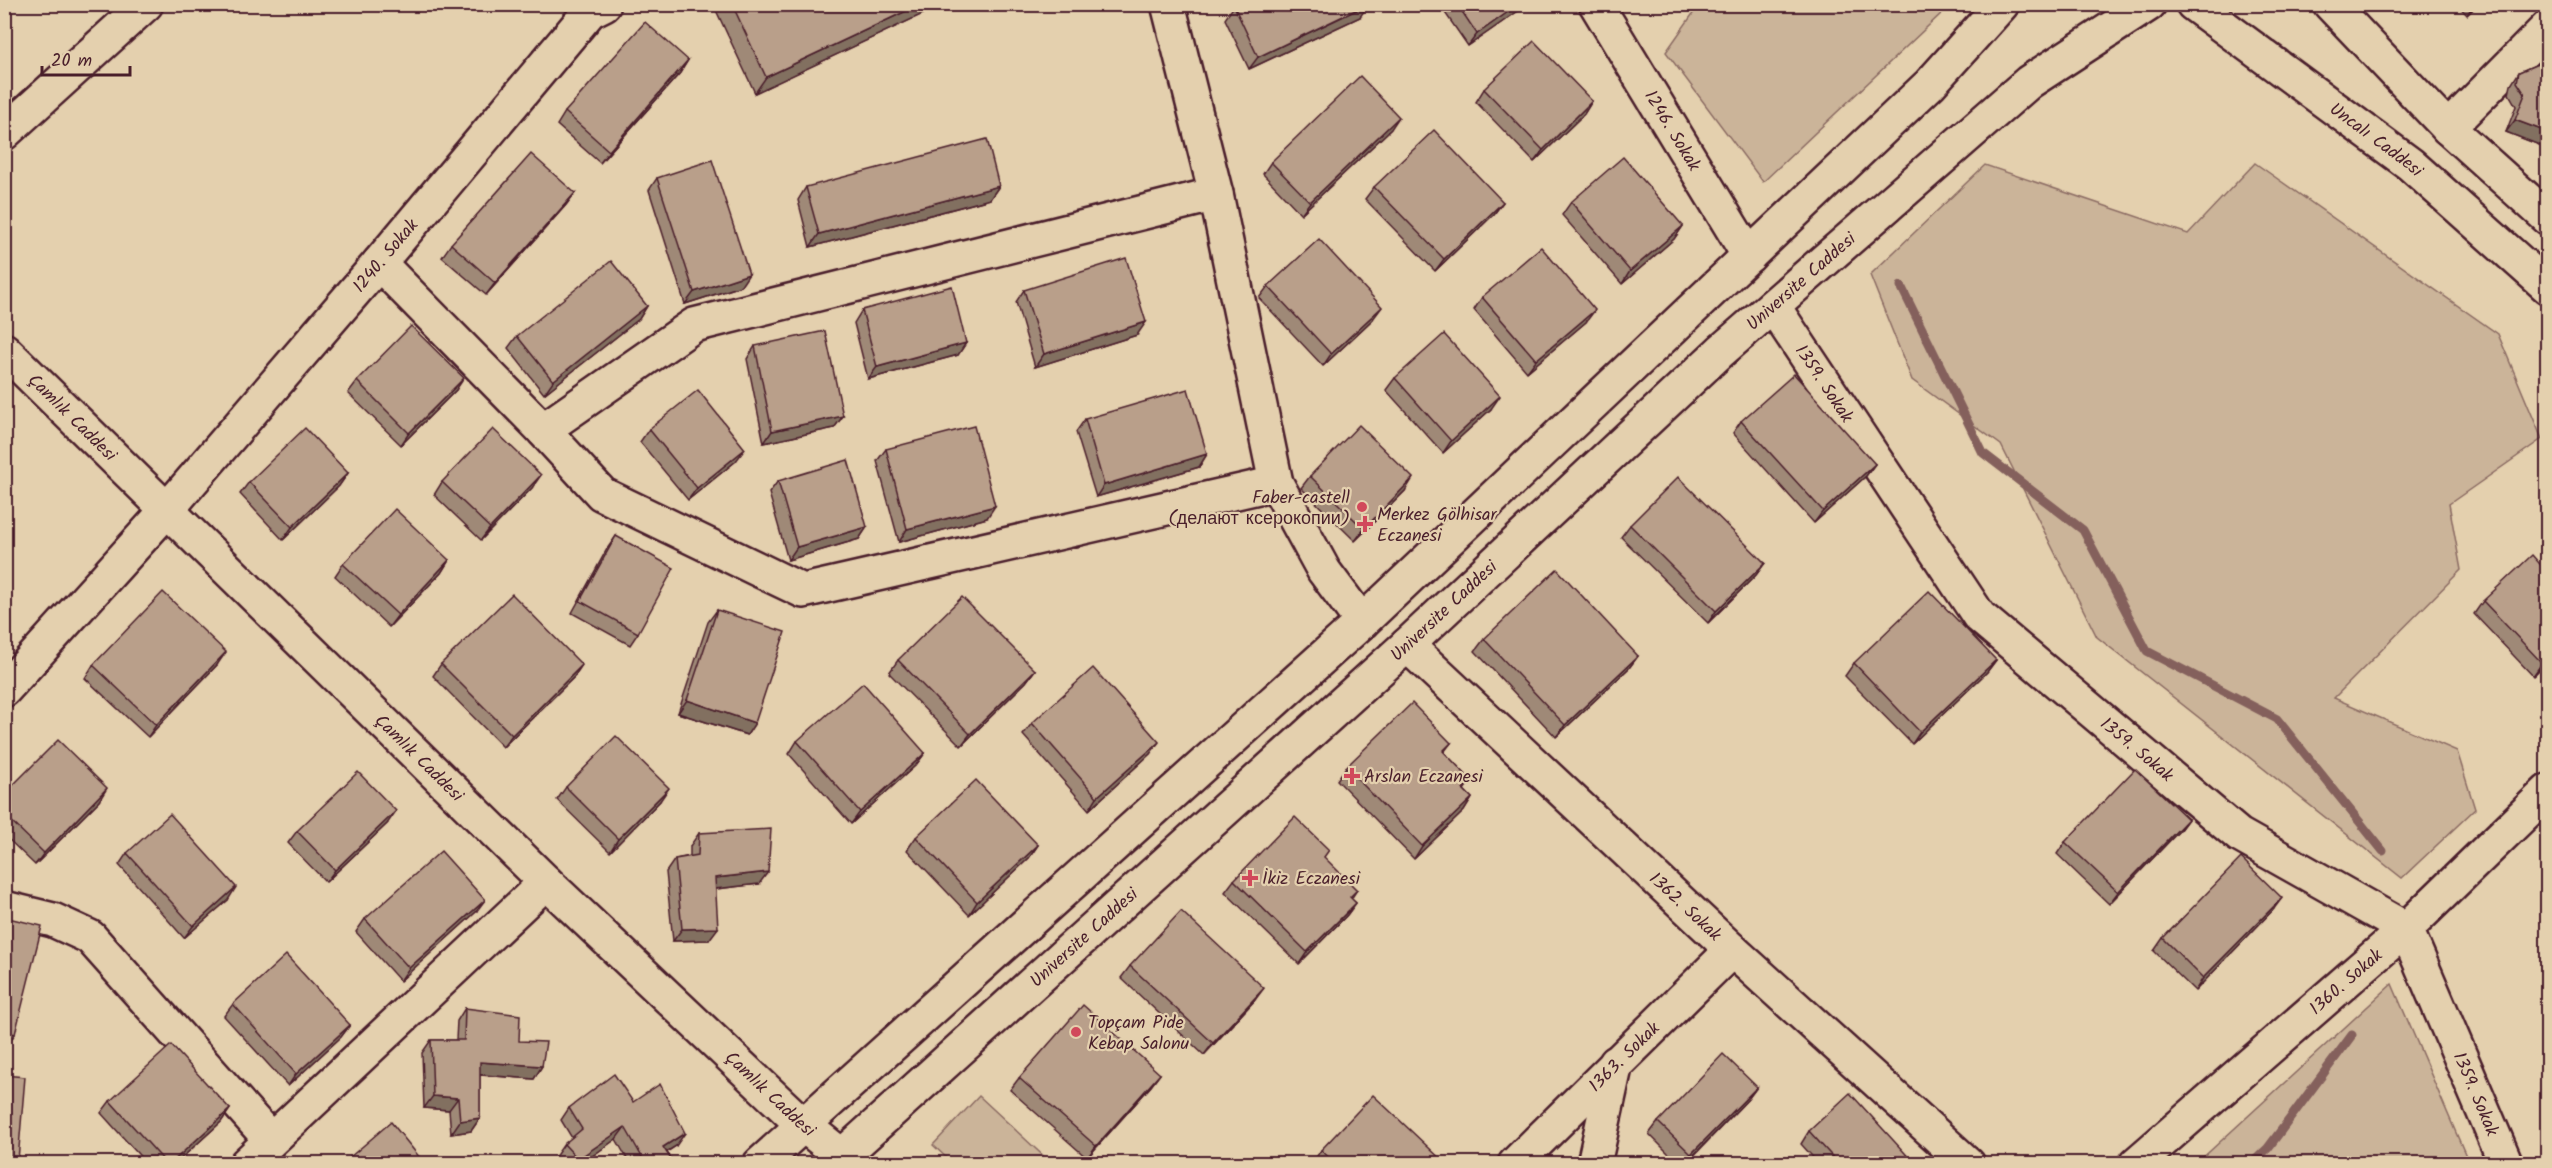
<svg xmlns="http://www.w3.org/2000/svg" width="2552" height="1168" viewBox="0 0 2552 1168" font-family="Kalam,sans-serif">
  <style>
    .green { fill: #cbb499; stroke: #8a6a62; stroke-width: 1.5 }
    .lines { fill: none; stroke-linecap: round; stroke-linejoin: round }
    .stream { stroke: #84605c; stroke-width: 9 }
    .minor-casing { stroke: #4a1f2b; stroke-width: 38 }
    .major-casing { stroke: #4a1f2b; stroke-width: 38 }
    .minor { stroke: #e4d0ae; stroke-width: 33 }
    .major { stroke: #e4d0ae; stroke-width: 33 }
    .wall { fill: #9f8977; stroke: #4a1f2b; stroke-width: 1.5 }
    .shaded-wall { fill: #826f61; stroke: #4a1f2b; stroke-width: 1.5 }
    .building { fill: #b99f8a; stroke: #4a1f2b; stroke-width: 1.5 }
    .poi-dot { fill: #d1495b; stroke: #e4d0ae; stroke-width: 2 }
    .labels { text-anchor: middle; stroke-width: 4.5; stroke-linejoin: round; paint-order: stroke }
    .street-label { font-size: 18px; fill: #4a1f2b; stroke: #e4d0ae }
    .poi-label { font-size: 18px; fill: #4a1f2b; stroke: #e4d0ae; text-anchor: start }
  </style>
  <rect width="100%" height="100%" fill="#e4d0ae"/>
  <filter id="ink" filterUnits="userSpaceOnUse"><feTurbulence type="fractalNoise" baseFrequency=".0167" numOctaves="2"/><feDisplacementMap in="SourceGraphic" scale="12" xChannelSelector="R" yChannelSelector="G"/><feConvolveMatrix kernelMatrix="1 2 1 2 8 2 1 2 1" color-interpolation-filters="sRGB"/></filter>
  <g filter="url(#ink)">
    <g class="green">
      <polygon points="1699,5 1699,4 1947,5 1945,10 1763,182 1666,52"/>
      <polygon points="2255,163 2498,334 2542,439 2449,504 2461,570 2334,698 2457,751 2475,809 2402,878 2097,637 2001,445 1912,380 1870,275 1985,165 2188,234"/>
      <polygon points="2392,984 2469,1163 2197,1163"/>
      <polygon points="979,1096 1051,1163 952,1163 933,1145"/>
    </g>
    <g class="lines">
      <g class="stream">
        <polyline points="1901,286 1983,453 2083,530 2147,651 2277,719 2383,851"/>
        <polyline points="2251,1164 2268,1148 2352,1035"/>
      </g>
      <defs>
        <g id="minor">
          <polyline points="1168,4 1216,194 1276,483 1324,571 1362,622"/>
          <path id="s1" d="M1596 4 1749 256"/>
          <polyline points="2448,128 2548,27"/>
          <polyline points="4,133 146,4"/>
          <polyline points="379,263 543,430 602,494 803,591 1276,483"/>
          <path id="s2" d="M1773 306 1979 616 2239 835 2406 929 2506 1164"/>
          <path id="s3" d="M4 350 546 882 802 1124 852 1164"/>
          <polyline points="543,430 694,325 1216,194"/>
          <path id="s4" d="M1407 645 1732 950 1968 1164"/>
          <path id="s5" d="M4 690 166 511 379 263 590 11 604 4"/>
          <polyline points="4,908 53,920 90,937 270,1139"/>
          <polyline points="246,1164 546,882"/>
          <polyline points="760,1164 1362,622 1930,84 2002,4"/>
          <path id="s6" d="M833 1164 1407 645 1721 351 2029 82 2149 4"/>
          <path id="s7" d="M1515 1164 1732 950"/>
          <polyline points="1594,1164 1616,1063"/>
          <path id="s8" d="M2136 1164 2406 929 2548 791"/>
        </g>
        <g id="major">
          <path id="s9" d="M2193 4 2410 164 2548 287"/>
          <polyline points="2330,4 2448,128 2548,218"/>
        </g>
      </defs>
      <use href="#minor" class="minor-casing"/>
      <use href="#major" class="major-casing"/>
      <use href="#minor" class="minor"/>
      <use href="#major" class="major"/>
    </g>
    <g class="wall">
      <polygon points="718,4 932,4 925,13 755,93 715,8"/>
      <polygon points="1439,4 1528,4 1468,46"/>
      <polygon points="2457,4 2478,4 2467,15"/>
      <polygon points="1234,6 1360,17 1249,69 1225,19"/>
      <polygon points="688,60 680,73 600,163 557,125 565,112"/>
      <polygon points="2547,60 2547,148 2506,132 2516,106 2509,94 2511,85 2519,72"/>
      <polygon points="1484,89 1592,101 1584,114 1534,162 1476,102"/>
      <polygon points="1391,129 1301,214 1263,174 1271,162"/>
      <polygon points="657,178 741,286 685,304 649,190"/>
      <polygon points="999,186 990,199 810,247 798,200 806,187"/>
      <polygon points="1374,187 1503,202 1494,214 1435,271 1365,199"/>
      <polygon points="575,193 566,205 486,295 442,257 451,244"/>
      <polygon points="1571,202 1683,226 1674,239 1622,284 1562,215"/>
      <polygon points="1268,286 1373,319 1323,366 1259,298"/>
      <polygon points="1024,290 1137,335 1035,367 1016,302"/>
      <polygon points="1482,297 1586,322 1527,372 1474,310"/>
      <polygon points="647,306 639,319 544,394 508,348 517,336"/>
      <polygon points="862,310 966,343 958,355 868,379 854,323"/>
      <polygon points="755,346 843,416 834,428 764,443 747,359"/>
      <polygon points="1395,378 1491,409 1443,453 1386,390"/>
      <polygon points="357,381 456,390 401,445 348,393"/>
      <polygon points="1085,419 1207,454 1199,467 1096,497 1076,432"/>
      <polygon points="1741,421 1875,464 1866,476 1814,523 1733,433"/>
      <polygon points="649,429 736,461 688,500 640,442"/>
      <polygon points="886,449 987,518 899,542 877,461"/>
      <polygon points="348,473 339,486 283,540 240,494 249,482"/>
      <polygon points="1310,476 1405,491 1355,541 1301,488"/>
      <polygon points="778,481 867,527 859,539 788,560 769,493"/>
      <polygon points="442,482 532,488 481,540 434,495"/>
      <polygon points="1630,525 1765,563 1756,575 1708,623 1621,537"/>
      <polygon points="616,536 638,633 630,645 572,613 607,549"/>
      <polygon points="449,560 441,573 389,627 335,576 343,564"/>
      <polygon points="2547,572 2547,662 2533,676 2474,614 2483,601"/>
      <polygon points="717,610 755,723 747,735 678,713 708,622"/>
      <polygon points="1484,639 1638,656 1629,668 1556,737 1475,651"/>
      <polygon points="898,660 1035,670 1026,682 961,746 889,673"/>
      <polygon points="1996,660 1987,672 1912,744 1845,676 1854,663"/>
      <polygon points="441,664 574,677 503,747 433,676"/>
      <polygon points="93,665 217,665 148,737 85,678"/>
      <polygon points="1032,723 1150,754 1089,810 1023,735"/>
      <polygon points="797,741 925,753 916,765 851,824 789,754"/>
      <polygon points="1451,743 1444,752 1471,780 1464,790 1472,798 1464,811 1414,859 1337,780 1346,767"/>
      <polygon points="566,787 660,801 610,852 557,800"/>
      <polygon points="4,794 99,801 35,865 4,835"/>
      <polygon points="2188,819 2179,831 2109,904 2057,854 2065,842"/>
      <polygon points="387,824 326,882 288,843 297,831"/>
      <polygon points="699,833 759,884 716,889 709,940 673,941 666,872 675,859 690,856 690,846"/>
      <polygon points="916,837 1038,845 1029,858 969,915 907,850"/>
      <polygon points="127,853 228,900 184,938 119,865"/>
      <polygon points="1234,880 1357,890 1351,899 1356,903 1347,915 1299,964 1225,892"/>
      <polygon points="2273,910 2195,991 2154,951 2163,938"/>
      <polygon points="476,912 400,981 356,932 365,919"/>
      <polygon points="1130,966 1255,1000 1204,1055 1121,978"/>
      <polygon points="233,1004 350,1025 341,1037 288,1086 224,1016"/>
      <polygon points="465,1008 519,1041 542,1066 534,1079 480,1075 480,1118 471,1131 451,1134 449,1110 424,1108 422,1053 431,1040 456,1040 457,1021"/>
      <polygon points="1160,1074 1151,1086 1087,1158 1010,1090 1019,1078"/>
      <polygon points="1757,1087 1748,1099 1686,1164 1679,1164 1649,1134 1658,1122"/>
      <polygon points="110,1101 230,1109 221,1122 175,1164 147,1164 101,1113"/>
      <polygon points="633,1102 676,1146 667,1152 674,1164 630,1164 616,1139 581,1164 562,1164 555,1157 564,1144 572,1138 561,1120 569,1108"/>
      <polygon points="1809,1131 1915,1164 1819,1164 1801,1144"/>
      <polygon points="1321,1150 1446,1164 1314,1164 1313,1162"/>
    </g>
    <g class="shaded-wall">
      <polygon points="921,4 932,4 925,13 755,93 766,77"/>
      <polygon points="1369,4 1360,17 1249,69 1258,57"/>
      <polygon points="1519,4 1528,4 1468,46 1477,34"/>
      <polygon points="2474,4 2478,4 2467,15"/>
      <polygon points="688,60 680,73 600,163 609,151"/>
      <polygon points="1592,101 1584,114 1534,162 1543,150"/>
      <polygon points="1399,117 1391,129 1301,214 1310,202"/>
      <polygon points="2515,120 2547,132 2547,148 2506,132"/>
      <polygon points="999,186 990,199 810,247 819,234"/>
      <polygon points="575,193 566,205 486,295 495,283"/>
      <polygon points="1503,202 1494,214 1435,271 1444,259"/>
      <polygon points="1683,226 1674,239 1622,284 1630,271"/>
      <polygon points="749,274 741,286 685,304 694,292"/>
      <polygon points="647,306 639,319 544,394 553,381"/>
      <polygon points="1382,307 1373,319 1323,366 1331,354"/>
      <polygon points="1595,310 1586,322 1527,372 1536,360"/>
      <polygon points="1146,322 1137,335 1035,367 1044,354"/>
      <polygon points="966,343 958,355 868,379 877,367"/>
      <polygon points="464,378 456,390 401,445 409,433"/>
      <polygon points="1500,396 1491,409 1443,453 1451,441"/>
      <polygon points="843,416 834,428 764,443 772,431"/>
      <polygon points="745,449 736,461 688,500 697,488"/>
      <polygon points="1207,454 1199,467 1096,497 1104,485"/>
      <polygon points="1875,464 1866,476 1814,523 1823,511"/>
      <polygon points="348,473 339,486 283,540 292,527"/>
      <polygon points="541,475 532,488 481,540 490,528"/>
      <polygon points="1413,478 1405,491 1355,541 1364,529"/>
      <polygon points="995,506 987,518 899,542 907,529"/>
      <polygon points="867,527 859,539 788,560 797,547"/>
      <polygon points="449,560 441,573 389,627 398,615"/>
      <polygon points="1765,563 1756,575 1708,623 1716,611"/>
      <polygon points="226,652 217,665 148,737 156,725"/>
      <polygon points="1638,656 1629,668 1556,737 1565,725"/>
      <polygon points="2547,658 2547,662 2533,676 2542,663"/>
      <polygon points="1996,660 1987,672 1912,744 1920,732"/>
      <polygon points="582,665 574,677 503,747 512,735"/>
      <polygon points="1035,670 1026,682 961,746 970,734"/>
      <polygon points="687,700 755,723 747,735 678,713"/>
      <polygon points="1159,742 1150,754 1089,810 1097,797"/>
      <polygon points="925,753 916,765 851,824 860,812"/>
      <polygon points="107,788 99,801 35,865 44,853"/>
      <polygon points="669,788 660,801 610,852 618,839"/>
      <polygon points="1472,798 1464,811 1414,859 1422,846"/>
      <polygon points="396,811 387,824 326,882 335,870"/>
      <polygon points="2188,819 2179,831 2109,904 2118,892"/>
      <polygon points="1038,845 1029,858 969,915 977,902"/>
      <polygon points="768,872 759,884 706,890 715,878"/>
      <polygon points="236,887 228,900 184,938 193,926"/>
      <polygon points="2282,898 2273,910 2195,991 2203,978"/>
      <polygon points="485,900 476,912 400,981 409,968"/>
      <polygon points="1356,903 1347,915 1299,964 1307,952"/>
      <polygon points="718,928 709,940 673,941 682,929"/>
      <polygon points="1264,988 1255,1000 1204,1055 1213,1043"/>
      <polygon points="350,1025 341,1037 288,1086 296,1074"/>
      <polygon points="4,1031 15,1034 7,1046 4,1046"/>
      <polygon points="480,1062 542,1066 534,1079 471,1074"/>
      <polygon points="1160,1074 1151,1086 1087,1158 1096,1146"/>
      <polygon points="1757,1087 1748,1099 1685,1164 1691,1154"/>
      <polygon points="433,1096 458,1098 449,1110 424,1108"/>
      <polygon points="230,1109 221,1122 175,1164 170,1164"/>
      <polygon points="480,1118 471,1131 451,1134 460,1121"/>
      <polygon points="625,1127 616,1139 581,1164 575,1164 578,1159"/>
      <polygon points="685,1133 676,1146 655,1159 663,1147"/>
      <polygon points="4,1159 18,1160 16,1164 4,1164"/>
    </g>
    <g class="building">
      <polygon points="732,4 921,4 766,77"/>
      <polygon points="1237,4 1368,4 1258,57 1234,6"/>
      <polygon points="1457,4 1519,4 1477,34"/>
      <polygon points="645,22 688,60 609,151 565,112"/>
      <polygon points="1534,41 1592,101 1543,150 1484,89"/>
      <polygon points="2547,60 2547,132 2515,120 2525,94 2517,82 2519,72"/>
      <polygon points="1360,76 1399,117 1310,202 1271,162"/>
      <polygon points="1434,130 1503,202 1444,259 1374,187"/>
      <polygon points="987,139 999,186 819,234 806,187"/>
      <polygon points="531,154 575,193 495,283 451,244"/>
      <polygon points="1623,157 1683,226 1630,271 1571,202"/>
      <polygon points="712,160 749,274 694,292 657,178"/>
      <polygon points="1319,239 1382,307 1331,354 1268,286"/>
      <polygon points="1541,247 1595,310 1536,360 1482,297"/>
      <polygon points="1126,258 1146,322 1044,354 1024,290"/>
      <polygon points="611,261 647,306 553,381 517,336"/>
      <polygon points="952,286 966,343 877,367 862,310"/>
      <polygon points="411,326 464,378 409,433 357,381"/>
      <polygon points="825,331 843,416 772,431 755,346"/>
      <polygon points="1444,334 1500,396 1451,441 1395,378"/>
      <polygon points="1794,374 1875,464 1823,511 1741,421"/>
      <polygon points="1188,389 1207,454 1104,485 1085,419"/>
      <polygon points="698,390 745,449 697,488 649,429"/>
      <polygon points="1359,425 1413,478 1364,529 1310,476"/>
      <polygon points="974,426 995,506 907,529 886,449"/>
      <polygon points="305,428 348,473 292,527 249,482"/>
      <polygon points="493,429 541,475 490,528 442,482"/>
      <polygon points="848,460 867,527 797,547 778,481"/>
      <polygon points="1678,477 1765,563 1716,611 1630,525"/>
      <polygon points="395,509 449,560 398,615 343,564"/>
      <polygon points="616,536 674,568 638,633 580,601"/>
      <polygon points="2532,555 2547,572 2547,658 2542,663 2483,601"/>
      <polygon points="1557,569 1638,656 1565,725 1484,639"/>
      <polygon points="1929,591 1996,660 1920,732 1854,663"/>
      <polygon points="163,592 226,652 156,725 93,665"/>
      <polygon points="512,594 582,665 512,735 441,664"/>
      <polygon points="962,597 1035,670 970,734 898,660"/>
      <polygon points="717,610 785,632 755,723 687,700"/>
      <polygon points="1093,668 1159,742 1097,797 1032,723"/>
      <polygon points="863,683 925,753 860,812 797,741"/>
      <polygon points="1412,703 1451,743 1443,751 1471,780 1463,789 1472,798 1422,846 1346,767"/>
      <polygon points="616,736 669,788 618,839 566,787"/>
      <polygon points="58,740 107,788 44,853 4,814 4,794"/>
      <polygon points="2135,769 2188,819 2118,892 2065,842"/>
      <polygon points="358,772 396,811 335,870 297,831"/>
      <polygon points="976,780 1038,845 977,902 916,837"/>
      <polygon points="170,814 236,887 193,926 127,853"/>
      <polygon points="1295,817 1329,850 1324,857 1357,890 1350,897 1356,903 1307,952 1234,880"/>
      <polygon points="771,829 768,872 715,878 718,928 682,929 675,859 698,855 699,833"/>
      <polygon points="441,851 485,900 409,968 365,919"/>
      <polygon points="2241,858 2282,898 2203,978 2163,938"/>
      <polygon points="1181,911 1264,988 1213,1043 1130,966"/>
      <polygon points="4,917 42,926 15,1034 4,1031"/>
      <polygon points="286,955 350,1025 296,1074 233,1004"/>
      <polygon points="1083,1005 1160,1074 1096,1146 1019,1078"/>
      <polygon points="465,1008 520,1015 519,1041 546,1042 542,1066 480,1062 480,1118 460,1121 458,1098 433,1096 431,1040 464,1040"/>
      <polygon points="171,1045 230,1109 170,1164 167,1164 110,1101"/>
      <polygon points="1723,1054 1757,1087 1691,1154 1658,1122"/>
      <polygon points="614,1074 633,1102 660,1084 685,1133 663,1147 674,1164 646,1164 625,1127 578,1159 564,1144 582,1129 569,1108"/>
      <polygon points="4,1075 25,1077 18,1160 4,1159"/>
      <polygon points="1850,1093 1915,1164 1839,1164 1809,1131"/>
      <polygon points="1373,1095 1446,1164 1336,1164 1321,1150"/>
      <polygon points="391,1122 425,1164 342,1164"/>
    </g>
  </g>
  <g class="poi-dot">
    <circle cx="1362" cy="507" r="6"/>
    <path d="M1362 515h6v6h6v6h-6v6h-6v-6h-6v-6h6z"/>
    <path d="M1349 767h6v6h6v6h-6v6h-6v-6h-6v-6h6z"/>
    <path d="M1247 869h6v6h6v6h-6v6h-6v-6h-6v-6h6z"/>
    <circle cx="1076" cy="1032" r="6"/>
  </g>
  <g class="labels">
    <g class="street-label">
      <text dy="6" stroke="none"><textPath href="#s1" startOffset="148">1246. Sokak</textPath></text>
      <text dy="6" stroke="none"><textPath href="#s9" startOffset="228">Uncalı Caddesi</textPath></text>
      <text dy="6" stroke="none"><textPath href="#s5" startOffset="578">1240. Sokak</textPath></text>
      <text dy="6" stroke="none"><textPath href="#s6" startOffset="1310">Universite Caddesi</textPath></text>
      <text dy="6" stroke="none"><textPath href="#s2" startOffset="93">1359. Sokak</textPath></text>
      <text dy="6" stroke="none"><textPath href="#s3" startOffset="96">Çamlık Caddesi</textPath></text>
      <text dy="6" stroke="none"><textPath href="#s6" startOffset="824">Universite Caddesi</textPath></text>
      <text dy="6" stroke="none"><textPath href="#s2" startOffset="579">1359. Sokak</textPath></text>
      <text dy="6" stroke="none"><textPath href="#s3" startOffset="582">Çamlık Caddesi</textPath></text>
      <text dy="6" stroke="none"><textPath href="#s4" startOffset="382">1362. Sokak</textPath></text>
      <text dy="6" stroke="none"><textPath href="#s6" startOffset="338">Universite Caddesi</textPath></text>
      <text dy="6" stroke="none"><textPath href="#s8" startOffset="278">1360. Sokak</textPath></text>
      <text dy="6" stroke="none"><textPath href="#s7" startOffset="153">1363. Sokak</textPath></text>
      <text dy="6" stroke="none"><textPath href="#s3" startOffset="1068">Çamlık Caddesi</textPath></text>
      <text dy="6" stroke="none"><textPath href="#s2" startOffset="1083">1359. Sokak</textPath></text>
    </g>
    <g class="poi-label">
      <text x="1350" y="503" text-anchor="end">Faber-castell<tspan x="1350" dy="21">(делают ксерокопии)</tspan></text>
      <text x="1377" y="520">Merkez Gölhisar<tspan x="1377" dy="21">Eczanesi</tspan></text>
      <text x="1364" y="782">Arslan Eczanesi</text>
      <text x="1262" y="884">İkiz Eczanesi</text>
      <text x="1088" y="1028">Topçam Pide<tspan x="1088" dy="21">Kebap Salonu</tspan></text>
    </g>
  </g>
  <rect width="2552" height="1168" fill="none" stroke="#e4d0ae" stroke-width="24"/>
  <rect x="12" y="12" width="2528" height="1144" fill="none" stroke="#4a1f2b" stroke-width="2" filter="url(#ink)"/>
  <path d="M42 66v9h88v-9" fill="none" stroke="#4a1f2b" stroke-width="3"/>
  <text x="51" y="66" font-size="18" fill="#4a1f2b" stroke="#e4d0ae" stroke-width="4.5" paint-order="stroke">20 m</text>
</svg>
